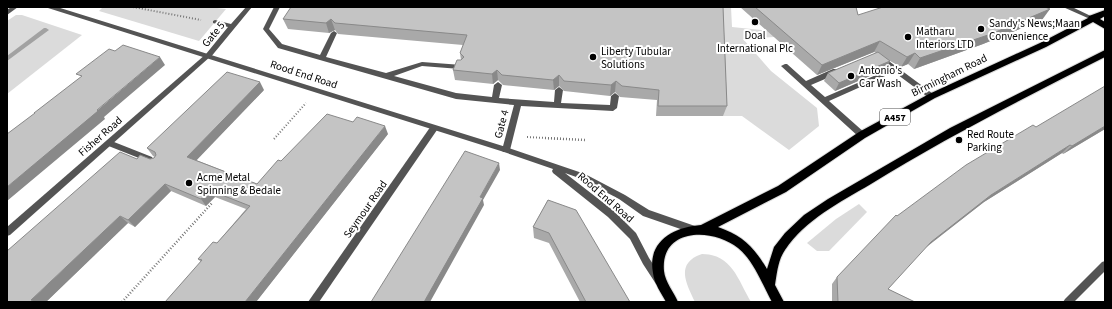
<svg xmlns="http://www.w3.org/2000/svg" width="1112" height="309" viewBox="0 0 1112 309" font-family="'Source Sans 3',sans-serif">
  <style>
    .green { fill: #dbdbdb }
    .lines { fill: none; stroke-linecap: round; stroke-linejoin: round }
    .stream { fill: #a2a2a2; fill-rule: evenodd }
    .primary-casing { stroke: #dbdbdb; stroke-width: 2 }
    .path-far1 { stroke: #767676; stroke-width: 2; stroke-dasharray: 1 2; stroke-linecap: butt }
    .path { stroke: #767676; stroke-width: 2.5; stroke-dasharray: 1 2; stroke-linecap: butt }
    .service { fill: #545454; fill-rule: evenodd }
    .minor { fill: #545454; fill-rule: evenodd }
    .tertiary { fill: #545454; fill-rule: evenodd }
    .primary { fill: #000; fill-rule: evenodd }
    .wall { fill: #a9a9a9 }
    .shaded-wall { fill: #898989 }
    .building { fill: #c4c4c4; stroke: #898989 }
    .poi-dot { fill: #000; stroke: #fff; stroke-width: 1.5 }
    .labels { text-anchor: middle; stroke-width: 4; stroke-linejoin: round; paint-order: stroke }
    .shield { fill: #fff; stroke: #4c4c4c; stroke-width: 1 }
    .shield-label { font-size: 10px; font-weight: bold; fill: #000 }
    .poi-label { font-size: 11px; fill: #000; stroke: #fff; text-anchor: start }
    .street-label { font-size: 11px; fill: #000; stroke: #fff }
  </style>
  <rect width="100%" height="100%" fill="#fff"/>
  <g class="green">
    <polygon points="103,7 208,7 226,9 199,41 99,11"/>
    <polygon points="720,7 731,7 732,27 780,32 791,36 743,39 771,71 817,108 819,126 789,150 742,116 723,116"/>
    <polygon points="16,15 22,15 82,35 7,94 7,21"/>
    <polygon points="859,204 867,212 829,251 817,251 807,243 836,219"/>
    <path d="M702 254C732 254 738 280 751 302H695C686 283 675 263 702 254Z"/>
  </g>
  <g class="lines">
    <polygon class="stream" points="44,28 46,28 49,30 7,61 7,56"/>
    <defs>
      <path id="primary" d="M1105 10V16L1100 19 1105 22V29L1093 22 1046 47 935 98 865 138 786 192 718 227C743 236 753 246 767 269L774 247 785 233 804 215 828 199 950 128 1105 50V57C1026 97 947 137 871 184 840 202 805 220 785 250 778 260 777 273 775 285L784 302H772C762 284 754 261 738 248 712 227 660 228 664 271 665 282 674 292 678 302H666C661 293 654 283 653 273 647 241 674 227 701 225L778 186 859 132 929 94 1040 43 1088 18 1089 16Z"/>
    </defs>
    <use href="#primary" class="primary-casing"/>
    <g class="path-far1">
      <polyline points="133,7 201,20"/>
      <polyline points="527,137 564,139"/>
      <polyline points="274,139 306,103"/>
    </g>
    <g class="path">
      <polyline points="545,138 585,140"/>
      <polyline points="122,302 212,203"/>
    </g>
    <g class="service">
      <polygon points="11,7 18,7 7,15 7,10"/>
      <polygon points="246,7 252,7 210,58 206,58 205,56 206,54 228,27 213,23 213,21 215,20 231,24"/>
      <polygon points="274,7 280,7 269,29 282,44 320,55 331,33 334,31 337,33 326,57 386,73 422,62 462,65 464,67 462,69 460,69 422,66 394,76 456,93 492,97 494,85 498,82 502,85 499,98 554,102 555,90 559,87 563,90 561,103 610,105 611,96 615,93 619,96 617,108 613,111 521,106 510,150 509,152 503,152 502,150 514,105 456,99 278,48 263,29"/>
      <polygon points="878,56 882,56 936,96 932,99 929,98 894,72 829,101 865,133 866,135 865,137 859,137 781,66 785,64 787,64 806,81 833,69 839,69 840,71 839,73 811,85 825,97 890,69 878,60 877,58"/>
      <polygon points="109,140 152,157 153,159 152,161 149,162 106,145 105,143"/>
      <polygon points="1105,261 1105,271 1074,302 1063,302 1065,299 1102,262"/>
    </g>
    <g class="minor">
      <polygon points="1063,7 1072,7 1095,18 1092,20 1090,19"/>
      <polygon points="206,54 208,54 211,56 10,235 7,236 7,227"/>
      <polygon points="434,125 438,128 437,130 319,302 308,302 431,126"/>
    </g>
    <polygon class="tertiary" points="47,7 57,7 506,147 585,174 625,195 649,210 695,226 696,229 695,232 692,233 643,216 619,199 579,178 565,173 614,211 636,233 649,258 664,281 662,284 659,285 656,284 643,264 630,239 608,217 553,173 552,171 553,169 504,152 48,8"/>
    <use href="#primary" class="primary"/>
  </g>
  <g class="wall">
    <polygon points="723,7 727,106 723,116 656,116 657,100 620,97 615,92 610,96 564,91 559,86 554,90 503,85 498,80 493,84 455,80 453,70 461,60 460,53 463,45 338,34 335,30 329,33 288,29 283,19"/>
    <polygon points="740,7 856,7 858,15 1042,20 983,44 914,69 908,64 901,67 890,61 886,69 835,91 824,81 828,73 876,53 874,52 817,75"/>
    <polygon points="264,90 196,160 257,184 281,161 388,134 256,302 165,302 201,262 198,259 217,243 246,209 215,197 206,206 171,191 135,227 128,223 46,302 137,159 150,159 154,158 155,157 153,156 147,148"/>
    <polygon points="1036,127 1105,129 1063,154 1062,153 984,202 924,248 888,289 915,302 832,302 832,284 837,277 897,216"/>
    <polygon points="548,200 630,302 580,302 549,243 534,238 533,227"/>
  </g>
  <g class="shaded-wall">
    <polygon points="1050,9 1042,20 983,44 914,69 920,58"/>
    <polygon points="331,19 335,30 329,33 326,23"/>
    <polygon points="880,41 874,52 817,75 822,65"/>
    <polygon points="915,53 908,64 901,67 907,57"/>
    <polygon points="160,57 165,65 104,117 105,119 7,201 7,187"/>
    <polygon points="890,61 886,69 835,91 839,83"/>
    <polygon points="497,70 498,80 493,84 492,74"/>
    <polygon points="559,75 559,86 554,90 553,80"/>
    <polygon points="616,81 615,92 610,96 611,85"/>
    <polygon points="260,82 264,90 193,164 187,157"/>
    <polygon points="385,126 388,134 256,302 245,302"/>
    <polygon points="1105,126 1105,129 1063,154 1072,146"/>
    <polygon points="1070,145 1062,153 984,202 924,249 931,242 991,195"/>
    <polygon points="499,163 500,170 483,200 484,205 430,302 424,302 480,197"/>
    <polygon points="165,184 171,191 135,227 128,220"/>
    <polygon points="209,190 215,197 206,206 201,199"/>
    <polygon points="120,216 128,223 46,302 34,302 31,300"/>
  </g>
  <g class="building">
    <polygon points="291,7 723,7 727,106 658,106 659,90 622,86 616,81 611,85 564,81 559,75 553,80 502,75 497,70 492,74 453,70 457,60 461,60 464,57 460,53 467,35 335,23 331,19 326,23 283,19"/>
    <polygon points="755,7 856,7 858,15 883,7 1045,7 1050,9 991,34 920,58 915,53 907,57 880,41 822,65"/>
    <polygon points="123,45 160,57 97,110 98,111 7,187 7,134 35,113 34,113 82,76 76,74 109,49 115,51"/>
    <polygon points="878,52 890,61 839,83 828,73"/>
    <polygon points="227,72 260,82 187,157 257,184 278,160 281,161 327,114 353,122 357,117 385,126 245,302 165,302 202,260 198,259 213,242 217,243 250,206 209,190 201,199 165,184 128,220 120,216 31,300 35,302 7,302 7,251 120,152 137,159 140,155 150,159 154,158 156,155 155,152 147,148"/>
    <polygon points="1105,86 1105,126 1072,146 1070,145 991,195 931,242 888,289 915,302 838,302 837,277 896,215 897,216 966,165 1033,125 1036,127"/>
    <polygon points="465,151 499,163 480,197 483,198 424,302 371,302"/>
    <polygon points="548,200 576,210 630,302 586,302 549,233 533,227"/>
  </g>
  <g class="poi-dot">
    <circle cx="755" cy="22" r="4"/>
    <circle cx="981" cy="29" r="4"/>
    <circle cx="908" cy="37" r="4"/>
    <circle cx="593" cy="57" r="4"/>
    <circle cx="851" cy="76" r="4"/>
    <circle cx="959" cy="140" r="4"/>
    <circle cx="189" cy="183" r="4"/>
  </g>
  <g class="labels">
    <rect class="shield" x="880" y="109" width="30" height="16" rx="3"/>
    <g class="shield-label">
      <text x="895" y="121">A457</text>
    </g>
    <g class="poi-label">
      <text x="989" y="27">Sandy's News;Maan<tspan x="989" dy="13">Convenience</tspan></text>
      <text x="916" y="35">Matharu<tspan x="916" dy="13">Interiors LTD</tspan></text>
      <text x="755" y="39" text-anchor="middle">Doal<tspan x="755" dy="13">International Plc</tspan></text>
      <text x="601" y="55">Liberty Tubular<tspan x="601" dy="13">Solutions</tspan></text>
      <text x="859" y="74">Antonio's<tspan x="859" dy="13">Car Wash</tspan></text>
      <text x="967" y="138">Red Route<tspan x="967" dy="13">Parking</tspan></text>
      <text x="197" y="181">Acme Metal<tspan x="197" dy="13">Spinning &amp; Bedale</tspan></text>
    </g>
    <g class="street-label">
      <text transform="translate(213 34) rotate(-51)" y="4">Gate 5</text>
      <text transform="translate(304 74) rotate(18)" y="4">Rood End Road</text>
      <text transform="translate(949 75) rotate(-26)" y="4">Birmingham Road</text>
      <text transform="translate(501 124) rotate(-75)" y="4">Gate 4</text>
      <text transform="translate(100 136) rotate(-41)" y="4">Fisher Road</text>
      <text transform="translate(606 197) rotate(41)" y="4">Rood End Road</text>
      <text transform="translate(365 209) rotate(-55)" y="4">Seymour Road</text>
    </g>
  </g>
  <rect width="1112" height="309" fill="none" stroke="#000000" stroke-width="16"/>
</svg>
